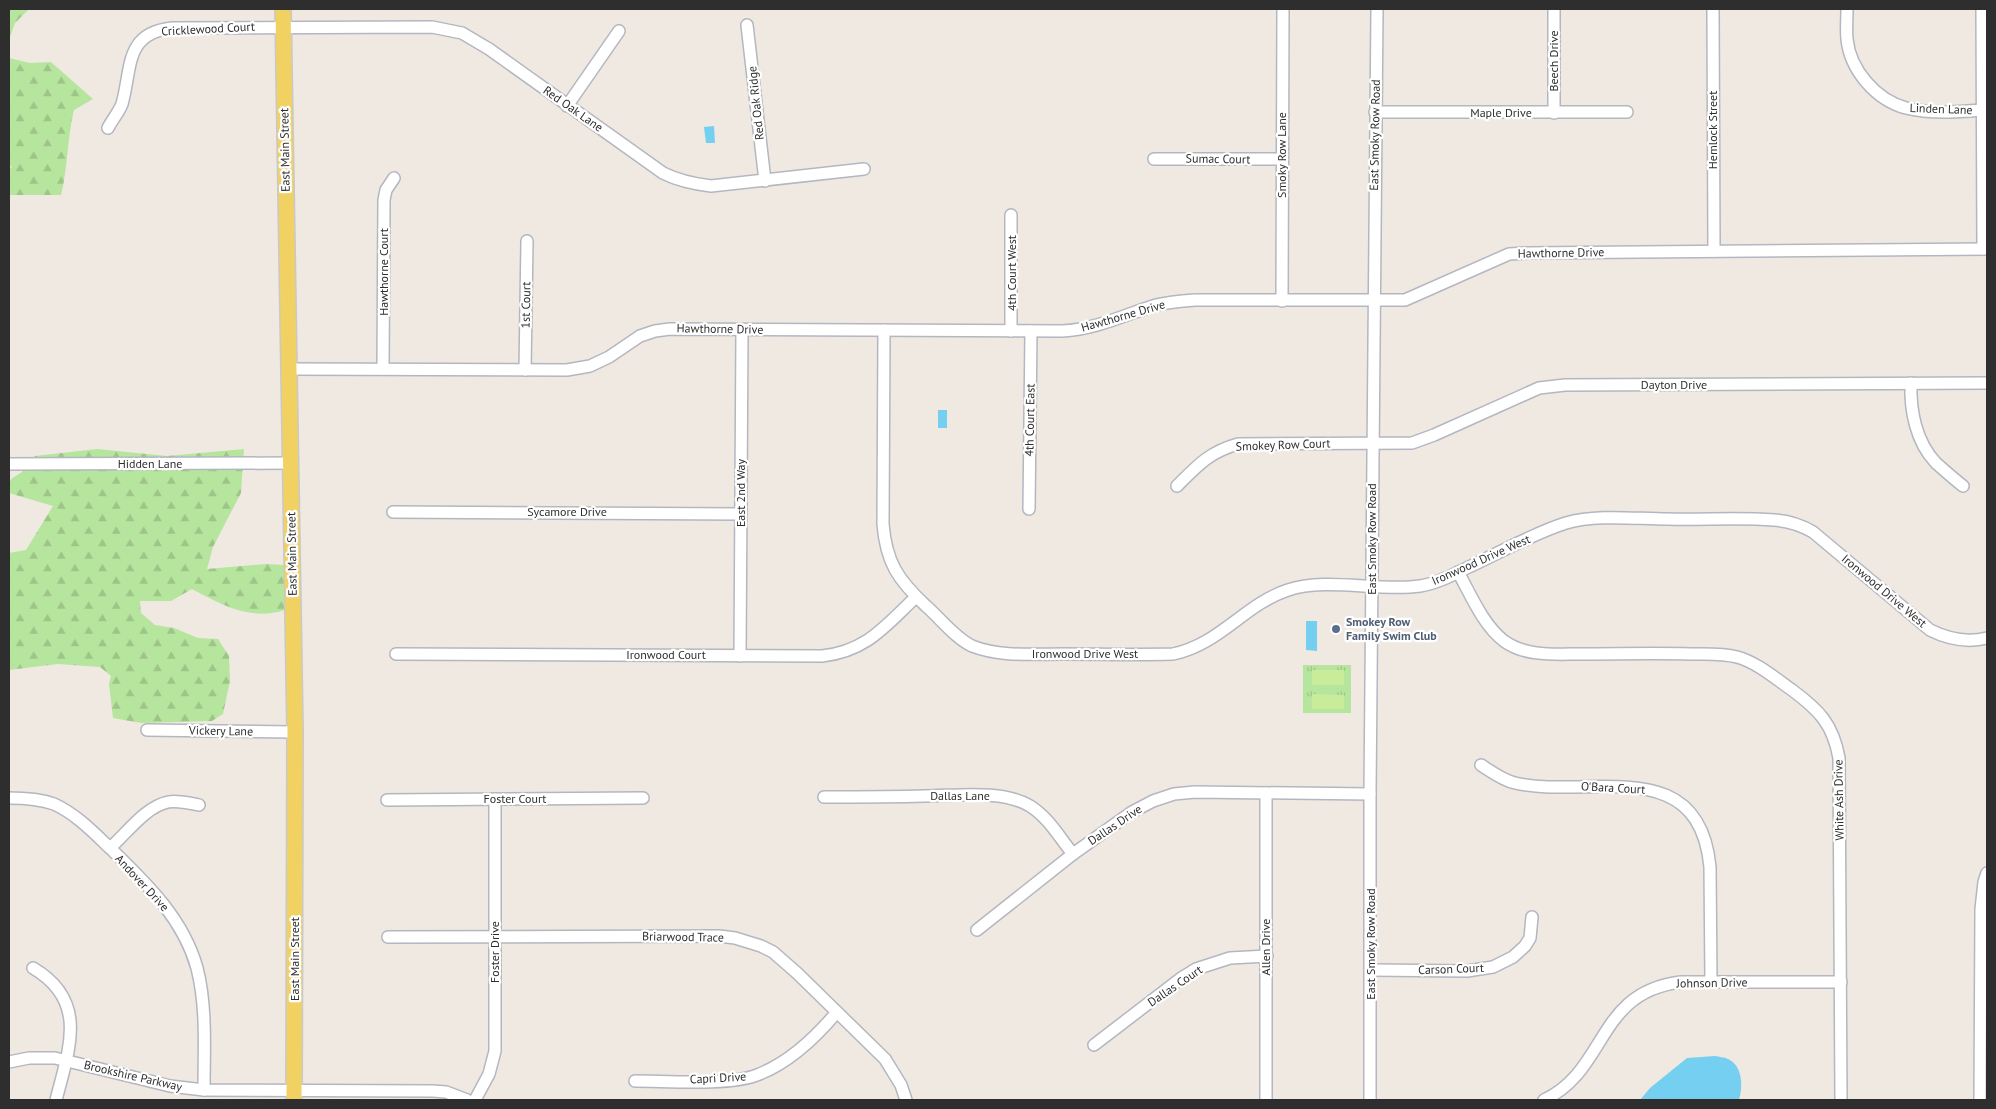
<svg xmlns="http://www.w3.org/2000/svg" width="1996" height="1109" viewBox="0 0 1996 1109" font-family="'PT Sans',sans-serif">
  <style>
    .forest { fill: url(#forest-firs) }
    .park { fill: url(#park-tufts) }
    .pitch { fill: #c9ec9a }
    .water { fill: #75cff0 }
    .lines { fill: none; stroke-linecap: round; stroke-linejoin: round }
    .minor-casing { stroke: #b4b7c1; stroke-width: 14 }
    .major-casing { stroke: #c9c9c9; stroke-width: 18 }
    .minor { stroke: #fff; stroke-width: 11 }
    .major { stroke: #f2d163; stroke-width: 15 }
    .service-dot { fill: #5c6f8a; stroke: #fff; stroke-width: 2 }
    .labels { text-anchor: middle; stroke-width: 4.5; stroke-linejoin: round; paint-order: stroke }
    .street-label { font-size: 12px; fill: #2e2e2e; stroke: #fff }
    .service-label { font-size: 12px; font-weight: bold; fill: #4e5e75; stroke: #fff; text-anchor: start }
  </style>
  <defs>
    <pattern id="forest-firs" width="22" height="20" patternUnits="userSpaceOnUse" patternTransform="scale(1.25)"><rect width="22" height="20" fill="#b6e59e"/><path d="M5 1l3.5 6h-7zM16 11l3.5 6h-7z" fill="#9dc588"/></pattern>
    <pattern id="park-tufts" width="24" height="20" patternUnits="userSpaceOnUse" patternTransform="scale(1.25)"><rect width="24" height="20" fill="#b6e59e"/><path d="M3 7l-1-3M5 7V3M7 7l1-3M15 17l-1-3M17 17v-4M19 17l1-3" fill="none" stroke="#9dc588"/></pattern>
  </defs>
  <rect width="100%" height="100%" fill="#efe9e1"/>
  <g class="forest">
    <polygon points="9,9 29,9 15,23 9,40"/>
    <path d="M9 56V58L30 63 51 62 93 99 74 110C67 138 68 167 61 195H9V167L12 168 9 163Z"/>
    <path d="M97 449 167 456 244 449 241 493 213 547 207 569 266 564 284 565 285 610C250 621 222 605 192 589L171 601H140L141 613 155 625 174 628 198 638 218 639 229 656 230 681 223 714 212 721 141 723 113 718 109 684 111 676 100 667 58 664 9 670V553L26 550 53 506 9 493C9 477 10 480 22 472 27 468 31 461 35 456Z"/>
  </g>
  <rect class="park" x="1303" y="665" width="48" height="48"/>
  <g class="pitch">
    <rect x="1312" y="670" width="32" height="15"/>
    <polygon points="1312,694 1344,695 1344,709 1312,709"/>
  </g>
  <g class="water">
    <polygon points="714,126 715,143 706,143 704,127"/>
    <rect x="938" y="410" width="9" height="18"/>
    <polygon points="1306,621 1317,621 1317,651 1306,650"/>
    <path d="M1715 1056C1719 1057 1724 1057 1728 1059 1743 1066 1743 1087 1739 1100H1640L1650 1088 1687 1058Z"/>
  </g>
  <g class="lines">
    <defs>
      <g id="minor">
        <polyline points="1713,9 1714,251"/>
        <path d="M1847 9C1847 19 1846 29 1847 39 1850 70 1876 100 1906 108 1930 114 1958 112 1982 110"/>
        <polyline points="1982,9 1983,249"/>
        <polyline points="747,25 765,181"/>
        <polyline points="567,106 619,31"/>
        <polyline points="1375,112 1627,112"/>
        <polyline points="1554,113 1554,9"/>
        <path d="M108 128C112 120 119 112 122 104 132 69 124 33 172 28L432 27 462 33 489 49 663 173C679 181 694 184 711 186L864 169"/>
        <polyline points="1154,159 1282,159"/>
        <polyline points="1282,301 1283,9"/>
        <path d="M884 330 883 524C886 562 898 580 926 606 940 618 955 638 972 646 1000 657 1033 654 1063 654 1100 654 1136 655 1173 654 1219 645 1245 604 1288 590 1326 577 1380 592 1420 586 1439 583 1456 573 1473 565 1503 551 1534 533 1566 523 1598 514 1635 519 1668 519 1703 520 1739 517 1774 520 1788 521 1801 525 1813 532L1930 630C1948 639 1967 643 1987 638"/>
        <polyline points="1011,331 1011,215"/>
        <path d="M289 369 567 370 590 366 609 357 640 336 655 331 670 329 1062 331C1097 329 1124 315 1156 305 1169 302 1182 301 1195 300H1405L1509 254 1528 253 1987 249"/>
        <polyline points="383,369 384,200 386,190 394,178"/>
        <polyline points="525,370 527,241"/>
        <path d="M1911 383C1910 411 1916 442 1936 463 1945 471 1954 479 1963 486"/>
        <polyline points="9,464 291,463"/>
        <path d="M1177 486C1197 466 1209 452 1238 444L1412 443 1434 435 1539 388 1565 385 1987 383"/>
        <polyline points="1029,509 1031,331"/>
        <polyline points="393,512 741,514"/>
        <path d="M1458 572C1471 595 1483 625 1504 641 1526 657 1556 654 1581 654 1618 654 1655 653 1691 654 1706 654 1722 653 1737 657 1756 662 1775 678 1792 690 1819 710 1833 724 1839 758L1841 1100"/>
        <path d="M396 654 822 656C867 651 885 626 916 597"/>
        <polyline points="740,656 742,330"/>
        <polyline points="147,730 295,732"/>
        <path d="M1481 765C1492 772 1502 780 1515 783 1588 800 1699 751 1710 867L1711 982"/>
        <path d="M824 797C857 797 891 797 924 796 955 796 1002 789 1030 806 1049 818 1059 837 1073 854"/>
        <path d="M9 798C23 798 40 799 54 804 76 814 93 832 111 849 146 883 183 918 197 968 207 1007 204 1049 204 1090"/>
        <polyline points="387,800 643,798"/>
        <path d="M110 848C127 833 145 807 168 802 178 800 189 803 199 805"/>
        <polyline points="977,930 1073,854 1132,812 1153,801 1174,794 1195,792 1370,794"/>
        <polyline points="388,937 719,936 735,938 761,946 773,952 797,973 885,1059 901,1085 906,1100"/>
        <path d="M33 968C89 1001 69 1049 56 1100"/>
        <polyline points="1371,970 1467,971 1493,967 1513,957 1525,946 1530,938 1532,917"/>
        <polyline points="1094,1045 1180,979 1196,969 1230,958 1267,956"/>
        <polyline points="9,1062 29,1058 55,1058 170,1086 204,1090 433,1091 446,1092 467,1100"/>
        <path d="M635 1081C667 1081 729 1086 757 1075 789 1063 816 1037 837 1012"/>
        <polyline points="475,1100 489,1074 495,1051 495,799"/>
        <polyline points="1266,1100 1266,793"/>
        <polyline points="1370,1100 1370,794 1377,9"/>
        <path d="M1544 1100C1608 1070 1596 992 1681 982H1841"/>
        <polyline points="1980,1100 1981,909 1984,882 1987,873"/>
      </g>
      <polyline id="major" points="283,9 295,732 294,1100"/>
    </defs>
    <use href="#minor" class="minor-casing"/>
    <use href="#major" class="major-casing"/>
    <use href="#minor" class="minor"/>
    <use href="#major" class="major"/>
  </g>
  <circle class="service-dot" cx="1336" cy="629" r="5"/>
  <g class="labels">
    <g class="street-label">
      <text transform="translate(208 29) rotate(-3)" y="4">Cricklewood Court</text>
      <text transform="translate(1554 61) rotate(-90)" y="4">Beech Drive</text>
      <text transform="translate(756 103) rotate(-96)" y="4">Red Oak Ridge</text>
      <text transform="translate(573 109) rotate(35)" y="4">Red Oak Lane</text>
      <text transform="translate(1941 109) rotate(2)" y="4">Linden Lane</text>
      <text x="1501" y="117">Maple Drive</text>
      <text transform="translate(1713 130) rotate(-90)" y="4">Hemlock Street</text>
      <text transform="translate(1375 135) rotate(-89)" y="4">East Smoky Row Road</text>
      <text transform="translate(285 150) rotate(-91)" y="4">East Main Street</text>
      <text transform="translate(1282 155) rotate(-90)" y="4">Smoky Row Lane</text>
      <text transform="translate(1218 159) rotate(1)" y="4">Sumac Court</text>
      <text transform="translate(1561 253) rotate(-1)" y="4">Hawthorne Drive</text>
      <text transform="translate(384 272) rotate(-90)" y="4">Hawthorne Court</text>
      <text transform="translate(1012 273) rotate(-90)" y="4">4th Court West</text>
      <text transform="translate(526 305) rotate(-89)" y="4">1st Court</text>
      <text transform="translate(1123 316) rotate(-16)" y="4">Hawthorne Drive</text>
      <text transform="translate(720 329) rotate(1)" y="4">Hawthorne Drive</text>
      <text x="1674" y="389">Dayton Drive</text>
      <text transform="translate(1030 420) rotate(-89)" y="4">4th Court East</text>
      <text transform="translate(1283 445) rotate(-2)" y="4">Smokey Row Court</text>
      <text x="150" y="468">Hidden Lane</text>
      <text transform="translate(741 493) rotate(-90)" y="4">East 2nd Way</text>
      <text x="567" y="516">Sycamore Drive</text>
      <text transform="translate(1372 539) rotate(-90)" y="4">East Smoky Row Road</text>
      <text transform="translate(292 554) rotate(-91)" y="4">East Main Street</text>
      <text transform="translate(1481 560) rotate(-24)" y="4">Ironwood Drive West</text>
      <text transform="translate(1884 591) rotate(40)" y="4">Ironwood Drive West</text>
      <text x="1085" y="658">Ironwood Drive West</text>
      <text x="666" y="659">Ironwood Court</text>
      <text transform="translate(221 731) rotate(1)" y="4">Vickery Lane</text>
      <text transform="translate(1613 788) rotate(3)" y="4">O'Bara Court</text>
      <text x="960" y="800">Dallas Lane</text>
      <text x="515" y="803">Foster Court</text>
      <text transform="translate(1839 800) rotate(-91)" y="4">White Ash Drive</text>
      <text transform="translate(1115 825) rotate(-34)" y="4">Dallas Drive</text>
      <text transform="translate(142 883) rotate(47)" y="4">Andover Drive</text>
      <text transform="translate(683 937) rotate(1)" y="4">Briarwood Trace</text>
      <text transform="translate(1371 944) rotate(-90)" y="4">East Smoky Row Road</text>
      <text transform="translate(1266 947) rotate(-90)" y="4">Allen Drive</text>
      <text transform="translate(495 952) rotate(-90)" y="4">Foster Drive</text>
      <text transform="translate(295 959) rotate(-90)" y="4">East Main Street</text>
      <text transform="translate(1451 969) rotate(-2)" y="4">Carson Court</text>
      <text transform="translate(1712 983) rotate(-1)" y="4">Johnson Drive</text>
      <text transform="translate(1175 986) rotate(-34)" y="4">Dallas Court</text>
      <text transform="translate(133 1076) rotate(13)" y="4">Brookshire Parkway</text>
      <text transform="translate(718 1078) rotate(-3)" y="4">Capri Drive</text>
    </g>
    <g class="service-label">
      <text x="1346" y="626">Smokey Row<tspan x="1346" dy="14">Family Swim Club</tspan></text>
    </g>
  </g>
  <rect width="1996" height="1109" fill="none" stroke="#2e2e2e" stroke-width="20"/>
</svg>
